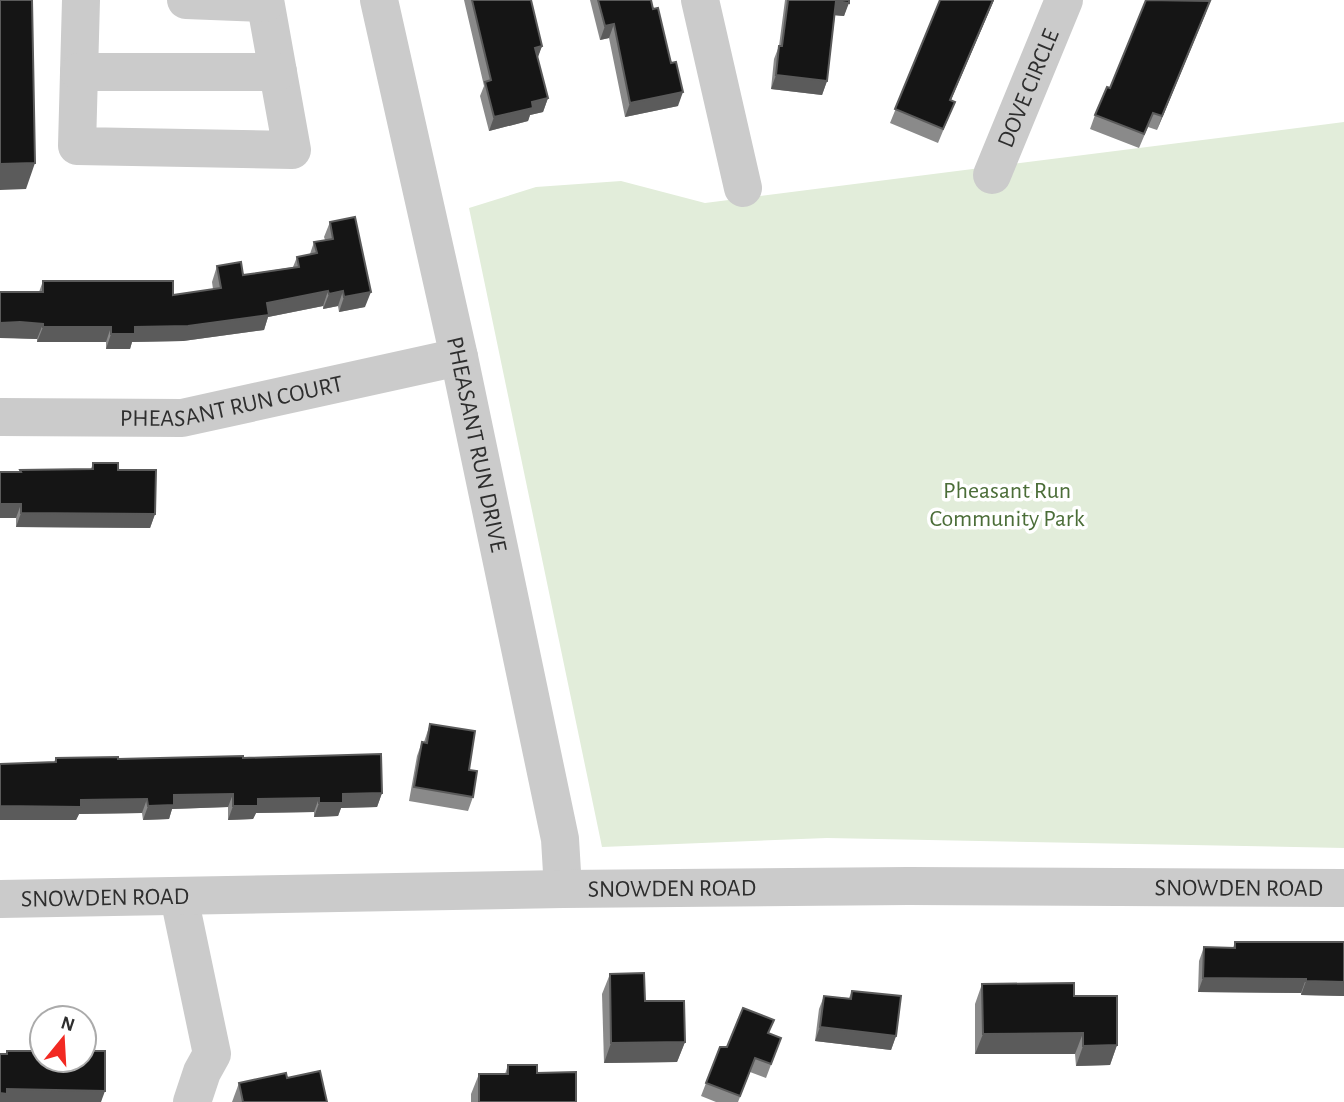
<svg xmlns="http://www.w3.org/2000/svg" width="1344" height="1102" viewBox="0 0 1344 1102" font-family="'Alegreya Sans',sans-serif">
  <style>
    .green { fill: #e2edda }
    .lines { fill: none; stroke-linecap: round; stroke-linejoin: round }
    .minor { stroke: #cbcbcb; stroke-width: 38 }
    .wall { fill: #8a8a8a }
    .shaded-wall { fill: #5b5b5b }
    .building { fill: #151515; stroke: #5b5b5b; stroke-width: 2 }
    .labels { text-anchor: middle; stroke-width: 7; stroke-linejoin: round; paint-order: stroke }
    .street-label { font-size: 24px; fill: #2e2e2e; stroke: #fff }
    .park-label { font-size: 24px; fill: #4b6d38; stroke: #fff }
  </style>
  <rect width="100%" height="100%" fill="#fff"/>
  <polygon class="green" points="1344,122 1344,848 827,838 602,847 469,208 536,187 621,181 705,203"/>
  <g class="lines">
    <g class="minor">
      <polyline points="81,0 77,146 292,150 265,0"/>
      <polyline points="186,0 265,3"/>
      <path id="s1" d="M379 0 459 357 560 839 563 889"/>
      <polyline points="700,0 743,188"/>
      <polyline points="79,72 278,72"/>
      <path id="s2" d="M992 175 1064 0"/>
      <path id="s3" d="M0 417 182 418 459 357"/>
      <polyline points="179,897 212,1054 202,1072 192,1102"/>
      <path id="s4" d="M0 899 563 889 908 886 1344 888"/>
    </g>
  </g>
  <g class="wall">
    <polygon points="464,0 531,0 542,46 537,58 548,98 543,112 530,115 528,121 489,131 480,96 484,86"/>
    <polygon points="590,0 651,0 678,106 625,117 609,38 600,40"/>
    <polygon points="785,0 849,0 844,16 835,15 827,81 822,95 771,89 774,59 779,46"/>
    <polygon points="940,0 994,0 951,100 955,102 938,143 890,123"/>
    <polygon points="1210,1 1157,130 1148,127 1139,148 1090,129 1095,115"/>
    <polygon points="330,222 365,307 339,312 338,306 323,309 323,306 268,317 264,330 183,341 132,342 130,349 106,349 106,342 37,342 37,339 14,338 39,292 43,281 173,295 213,289 212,282 217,266 243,275 293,267 297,257 310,254 314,242 325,240 324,237"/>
    <polygon points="93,463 118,470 155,514 150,528 16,527 16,518 0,518 0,472 19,472 20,470 91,469"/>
    <polygon points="430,724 469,770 473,797 468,811 409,801 417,756 422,742 424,742"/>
    <polygon points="56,758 118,759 243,758 382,793 377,807 341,808 338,816 314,817 314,812 256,813 253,819 228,820 228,807 172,809 169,819 143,820 142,813 79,814 76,820 54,762"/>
    <polygon points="1235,942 1344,942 1344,996 1301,995 1301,993 1198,992 1199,961 1204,947 1233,948"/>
    <polygon points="610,974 685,1042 677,1062 604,1063 602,994"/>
    <polygon points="982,984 1074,996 1117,1045 1110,1065 1076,1066 1075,1054 975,1054 975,1004"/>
    <polygon points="852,991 896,1036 891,1050 815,1041 819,1009 824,996 849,998"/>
    <polygon points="769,1033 781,1038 766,1078 750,1072 738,1102 716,1102 701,1096 720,1047 727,1047"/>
    <polygon points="508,1065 537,1073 576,1102 471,1102 471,1094 479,1074 505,1074"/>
    <polygon points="287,1078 327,1102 232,1102 239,1083"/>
  </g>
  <g class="shaded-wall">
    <polygon points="993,0 994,0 945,113 950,100"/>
    <polygon points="836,1 849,3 844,16 831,15"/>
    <polygon points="1210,1 1205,15 1157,130 1162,116"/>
    <polygon points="614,24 609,38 600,40 605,26"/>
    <polygon points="542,46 537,60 535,48"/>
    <polygon points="776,75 827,81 822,95 771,89"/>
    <polygon points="683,92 678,106 625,117 630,103"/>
    <polygon points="548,98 543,112 530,115 528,121 489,131 494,117 532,102"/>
    <polygon points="35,163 26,189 0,190 0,164"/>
    <polygon points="328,291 323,306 268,317 264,330 183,341 132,342 130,349 106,349 111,334 135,327"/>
    <polygon points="343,291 338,306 323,309 329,294"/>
    <polygon points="371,292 365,307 339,312 344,297"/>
    <polygon points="20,322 43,324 37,339 0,338 0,323"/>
    <polygon points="43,327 111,327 106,342 37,342"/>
    <polygon points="0,504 21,504 16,518 0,518"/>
    <polygon points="21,513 155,514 150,528 16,527"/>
    <polygon points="382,793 377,807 341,808 338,816 314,817 319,803 343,794"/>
    <polygon points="233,794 228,807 172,809 169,819 143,820 148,806 174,795"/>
    <polygon points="319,798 314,812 256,813 253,819 228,820 233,806 258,799"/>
    <polygon points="147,799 142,813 79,814 76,820 0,820 0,806 81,800"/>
    <polygon points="1203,978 1306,979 1301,993 1198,992"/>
    <polygon points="1306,981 1344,982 1344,996 1301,995"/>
    <polygon points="820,1027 896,1036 891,1050 815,1041"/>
    <polygon points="1083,1033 1075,1054 975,1054 983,1034"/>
    <polygon points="685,1042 677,1062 604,1063 611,1043"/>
    <polygon points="1117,1045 1110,1065 1076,1066 1083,1046"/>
    <polygon points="7,1089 105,1091 101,1102 0,1102 0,1093"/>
  </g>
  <g class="building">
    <polygon points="0,0 32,0 35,163 0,164"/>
    <polygon points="472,0 531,0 542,46 535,48 548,98 532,102 533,108 494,117 485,82 491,80"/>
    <polygon points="598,0 651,0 653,9 658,8 671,63 676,62 683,92 630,103 614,24 605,26"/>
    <polygon points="788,0 849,0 849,3 836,1 827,81 776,75 779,46 782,46"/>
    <polygon points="940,0 993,0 950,100 955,102 943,129 895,109"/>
    <polygon points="1146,0 1210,1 1162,116 1153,113 1144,134 1095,115 1107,87 1110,88"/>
    <polygon points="355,217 371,292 344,297 343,291 329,294 328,291 267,303 269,315 188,326 135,327 135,334 111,334 111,327 43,327 43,324 20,322 0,323 0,292 43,292 43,281 173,281 173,295 221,288 217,266 241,262 243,275 299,267 297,257 317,253 314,242 333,239 330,222"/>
    <polygon points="93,463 118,463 118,470 156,470 155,514 21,513 21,504 0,504 0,472 21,472 20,470 93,469"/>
    <polygon points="430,724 475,731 469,770 477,771 473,797 414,787 422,742 427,743"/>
    <polygon points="381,754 382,793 343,794 343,803 319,803 319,798 258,799 258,806 233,806 233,794 174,795 174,805 148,806 147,799 81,800 81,807 0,806 0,764 56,762 56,758 118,757 118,759 243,756 243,758"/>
    <polygon points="1235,942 1344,942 1344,982 1306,981 1306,979 1203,978 1204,947 1235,948"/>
    <polygon points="644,973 645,1001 684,1001 685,1042 611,1043 610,974"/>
    <polygon points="1074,983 1074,996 1117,996 1117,1045 1083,1046 1083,1033 983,1034 982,984"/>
    <polygon points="852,991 901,996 896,1036 820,1027 824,996 851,999"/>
    <polygon points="743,1008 774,1020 768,1033 781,1038 771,1064 755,1058 740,1096 706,1083 720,1047 727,1047"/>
    <polygon points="7,1051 42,1051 42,1060 84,1060 84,1051 105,1051 105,1091 7,1089 7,1094 0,1093 0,1054 7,1054"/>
    <polygon points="508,1065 537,1065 537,1073 576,1072 576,1102 479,1102 479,1074 508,1074"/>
    <polygon points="320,1071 327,1102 243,1102 239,1083 286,1073 287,1078"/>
  </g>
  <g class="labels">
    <g class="street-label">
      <text dy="8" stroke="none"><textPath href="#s2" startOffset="94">DOVE CIRCLE</textPath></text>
      <text dy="8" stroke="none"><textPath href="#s3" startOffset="233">PHEASANT RUN COURT</textPath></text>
      <text dy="8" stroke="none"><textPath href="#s1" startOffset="455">PHEASANT RUN DRIVE</textPath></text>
      <text dy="8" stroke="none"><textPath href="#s4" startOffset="672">SNOWDEN ROAD</textPath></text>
      <text dy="8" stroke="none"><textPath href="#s4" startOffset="1239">SNOWDEN ROAD</textPath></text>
      <text dy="8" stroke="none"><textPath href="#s4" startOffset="105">SNOWDEN ROAD</textPath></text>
    </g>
    <g class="park-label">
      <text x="1007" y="498">Pheasant Run<tspan x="1007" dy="28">Community Park</tspan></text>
    </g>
  </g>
  <g transform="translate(63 1039) rotate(18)"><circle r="33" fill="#ffffff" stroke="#ababab" stroke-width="2"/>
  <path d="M0-5L12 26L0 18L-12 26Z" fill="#f22922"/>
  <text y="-10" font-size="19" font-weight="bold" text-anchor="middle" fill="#2e2e2e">N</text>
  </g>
</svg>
